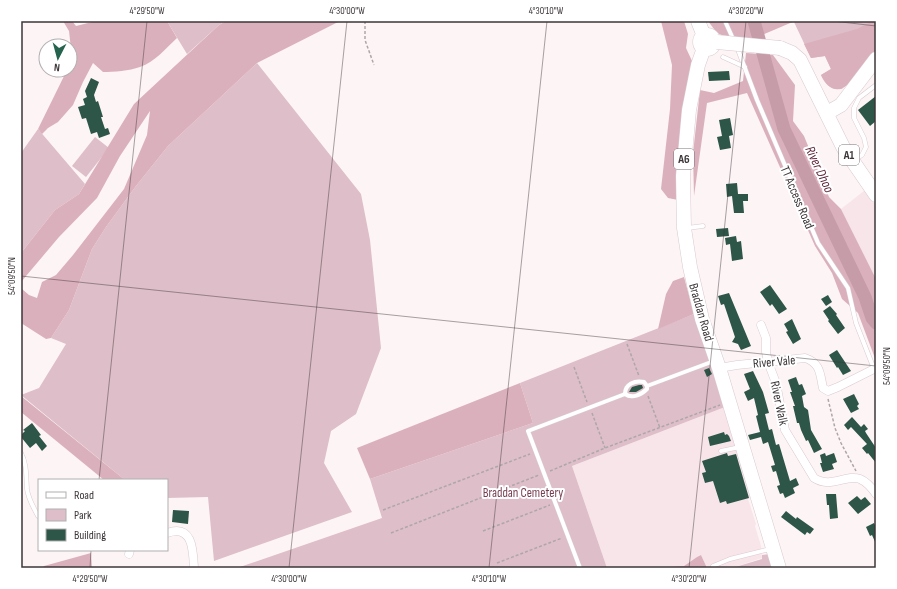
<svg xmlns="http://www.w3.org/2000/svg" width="897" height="589" viewBox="0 0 897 589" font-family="'Sofia Sans Condensed',sans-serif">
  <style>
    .built { fill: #f8e5ea }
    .green { fill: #debec8 }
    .forest { fill: #dbb0bd }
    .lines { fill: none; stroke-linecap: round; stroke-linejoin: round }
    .river { stroke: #c69ca9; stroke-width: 13 }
    .building { fill: #2d5648 }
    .service-casing { stroke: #d9cacf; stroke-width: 5 }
    .minor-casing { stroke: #d9cacf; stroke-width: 9 }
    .trunk-casing { stroke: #d9cacf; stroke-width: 15 }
    .path { stroke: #aea7a9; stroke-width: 1.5; stroke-dasharray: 3 2; stroke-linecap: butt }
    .service { stroke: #fff; stroke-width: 4 }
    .minor { stroke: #fff; stroke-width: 8 }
    .trunk { stroke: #fff; stroke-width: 14 }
    .trunk-bridge-casing { stroke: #d9cacf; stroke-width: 15; stroke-linecap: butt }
    .trunk-bridge { stroke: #fff; stroke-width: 14 }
    .ticks { fill: none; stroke: #3c3638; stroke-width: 1; stroke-opacity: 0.45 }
    .labels { text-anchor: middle; stroke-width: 4; stroke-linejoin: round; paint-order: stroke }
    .shield { fill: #fff; stroke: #767274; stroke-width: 1 }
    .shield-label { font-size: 12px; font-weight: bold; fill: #3c3638 }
    .street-label { font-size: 13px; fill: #3c3638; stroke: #fff }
    .park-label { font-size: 13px; fill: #773e52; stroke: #fff }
    .water-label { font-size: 14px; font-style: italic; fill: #5f293d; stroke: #fff }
    .neatline { fill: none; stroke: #3c3638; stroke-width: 1.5 }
    .ticks-label { font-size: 10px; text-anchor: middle; fill: #3c3638 }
  </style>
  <rect width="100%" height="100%" fill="#fdf4f6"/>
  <g class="built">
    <polygon points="869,187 876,197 876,279 841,209"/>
    <polygon points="725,407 750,498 748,499 756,524 755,526 761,546 762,558 732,568 707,568 701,555 697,557 684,566 651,568 607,568 572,466"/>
  </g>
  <g class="green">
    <polygon points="167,21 226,21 219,25 187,54"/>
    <path d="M795 21H876V52L842 89C831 90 825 85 821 75L831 69 825 56 811 58 794 22Z"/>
    <polygon points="257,63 361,194 370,240 381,348 356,414 331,431 324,463 352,512 214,561 208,497 167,498 167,480 125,480 21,395 39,388 66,344 51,338 69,310 92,249 106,227 136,186 168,146"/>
    <polygon points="38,129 85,184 79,194 55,210 21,253 21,153"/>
    <polygon points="95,137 109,148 86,177 72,166"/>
    <polygon points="694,314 725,407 572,466 607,568 237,568 382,518 370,479 533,423 520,383"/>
    <polygon points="770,554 775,568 732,568 762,559 762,555"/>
  </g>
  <g class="forest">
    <path d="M63 21H72L76 26 96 21H167L177 38C166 48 155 62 140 67 129 71 114 72 103 72L93 63 83 82 73 105 58 122 48 128 42 134 38 129 67 70H70V63L72 58 69 31Z"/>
    <polygon points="226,21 340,21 257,63 168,146 136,186 106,227 92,249 69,310 51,338 46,339 21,323 21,290 22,289 29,295 37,298 42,282 56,275 73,255 124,189 147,135 150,111 120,156 97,198 59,237 21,282 21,253 55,210 79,194 134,104 219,25"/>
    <polygon points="661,21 684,21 688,34 686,48 692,61 683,116 678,200 668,198 661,189 670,109 672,65"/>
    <polygon points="708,21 795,21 748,41 726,37 717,33"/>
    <path d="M873 21H876C876 28 878 46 876 52 873 57 867 63 864 67 851 84 835 103 821 75L831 69 825 56 811 58 804 44 857 29Z"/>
    <polygon points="746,53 773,55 795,85 793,121 804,136 829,197 841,209 876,279 876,361 858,313 842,299 832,273 815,246 747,93 707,103 694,196 693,153 700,90 714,93 743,81"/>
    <polygon points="684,277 694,314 658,329 666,294 673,281"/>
    <polygon points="520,383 533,423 370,479 357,448"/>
    <polygon points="21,396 125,480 104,480 21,412"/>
    <polygon points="91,553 92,568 42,568 44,566"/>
    <polygon points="701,555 707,568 651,568 684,566 697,557"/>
  </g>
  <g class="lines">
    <polyline class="river" points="754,21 784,129 865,297 872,318 876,323"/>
  </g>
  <g class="building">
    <polygon points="729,71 730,80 709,81 708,72"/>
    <polygon points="91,78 99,82 94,95 96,102 98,101 103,117 101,117 105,129 108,128 110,134 99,138 97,132 91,134 86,118 82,119 78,107 85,105 83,99 87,97 85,91"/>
    <polygon points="876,96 876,121 870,126 858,110"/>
    <polygon points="730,118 733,135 729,136 731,148 720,150 717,137 722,136 719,120"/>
    <polygon points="737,183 738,194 748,194 748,201 743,201 744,213 734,213 732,196 727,197 726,184"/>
    <polygon points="728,228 729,236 717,237 716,229"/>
    <polygon points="736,236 737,242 741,241 743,259 732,261 730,244 726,245 725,238"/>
    <polygon points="770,285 787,309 779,314 772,304 770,306 760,292"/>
    <polygon points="729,293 751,346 741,350 738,344 732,342 735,337 724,304 721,305 718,296"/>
    <polygon points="828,295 832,302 826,306 821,299"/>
    <polygon points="830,306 837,314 836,315 845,328 838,334 828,321 829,320 823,311"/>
    <polygon points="792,319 801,339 793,344 786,332 788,331 784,324"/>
    <polygon points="837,350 851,371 843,375 838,367 837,368 829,355"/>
    <polygon points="709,368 712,374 707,377 704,370"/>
    <polygon points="753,371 763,392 769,413 765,414 769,430 772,429 776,445 779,444 790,481 796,478 799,485 793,488 795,493 785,498 783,493 780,494 777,486 780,485 776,471 773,472 771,466 775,465 768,442 763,444 761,437 750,440 748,435 760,432 756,416 758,415 754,398 748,401 744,392 750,389 744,374"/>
    <polygon points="796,377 799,385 802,384 806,394 802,396 804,407 808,410 811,430 822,449 814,453 808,440 806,441 801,430 799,423 797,423 793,406 795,406 790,392 792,392 788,380"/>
    <polygon points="639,385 642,385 643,388 636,392 629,392 632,387"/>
    <polygon points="854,394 859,404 857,406 859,409 851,413 843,399"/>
    <polygon points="852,417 861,427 864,424 868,429 865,431 866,433 876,448 876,463 868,453 867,454 862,448 867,444 851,427 848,430 844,425"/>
    <polygon points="32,423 41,435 39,436 47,446 42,451 36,443 30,448 21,437 21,435 25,431 23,430"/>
    <polygon points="724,432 725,435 727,434 729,436 731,441 710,446 708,437"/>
    <polygon points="727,453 728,456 736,454 749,498 727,504 726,501 720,503 713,481 705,483 702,473 706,472 702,461"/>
    <polygon points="825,453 826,456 834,453 837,462 832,464 834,469 823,472 820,463 822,463 820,455"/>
    <polygon points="826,494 836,494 838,518 830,519 829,505 827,505"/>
    <polygon points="857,496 861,500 865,497 871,504 858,514 848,503"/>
    <polygon points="173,510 189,511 188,524 172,522"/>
    <polygon points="786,511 796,519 797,517 814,529 810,534 807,532 805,535 781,517"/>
    <polygon points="874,523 876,527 876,544 872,535 870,536 866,527"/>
  </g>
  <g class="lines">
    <defs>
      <g id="service">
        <polyline points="725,21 734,41"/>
        <polyline points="737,47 757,100 818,243 848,288 856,323 874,369"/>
        <polyline points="723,57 745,67"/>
        <polyline points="854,160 862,155 866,147 864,138 854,118 854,108 859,98 876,85"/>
        <polyline points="687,228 703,226"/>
        <path d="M625 394C625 384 635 380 644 382L647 386"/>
        <polyline points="721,451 740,447"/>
        <path d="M21 453C27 464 26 476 27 489 28 498 33 507 38 516"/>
        <path d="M580 568 528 431 625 394C632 399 641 395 647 389V386L714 361"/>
        <polyline points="712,568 713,566 730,559 770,549"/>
      </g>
      <g id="minor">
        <path d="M761 325 766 338V352L768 362 776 383 785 430 814 478C831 489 846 474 860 479 867 482 872 488 876 494"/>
        <path d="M719 368 737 365 805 358C821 363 820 375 823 388L828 391 838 387 874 369"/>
        <path d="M167 533C193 524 193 550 194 568"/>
        <polyline points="129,554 130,550"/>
      </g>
      <g id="trunk">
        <polyline points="698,21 704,36"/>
        <circle cx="707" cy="42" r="7"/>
        <polyline points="704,48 698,65 689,110 683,176 684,228 690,267 702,319 719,368 779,568"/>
        <polyline points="780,48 792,53 800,60 843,147 876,195"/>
        <polyline points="827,113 841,105 876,59"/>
      </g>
    </defs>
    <use href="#service" class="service-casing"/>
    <use href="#minor" class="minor-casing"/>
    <use href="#trunk" class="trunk-casing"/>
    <g class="path">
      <polyline points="365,21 365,40 374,65"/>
      <polyline points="627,344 639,376"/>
      <polyline points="574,367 587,402"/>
      <polyline points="648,396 660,428"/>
      <polyline points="828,399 835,428 841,443 856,471"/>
      <polyline points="592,413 605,448"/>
      <polyline points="550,471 605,448 720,405"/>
      <polyline points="383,510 530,454"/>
      <polyline points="483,531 550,505"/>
      <polyline points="391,533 539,475"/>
      <polyline points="497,563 562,538"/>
    </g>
    <use href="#service" class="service"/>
    <use href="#minor" class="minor"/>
    <use href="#trunk" class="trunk"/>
    <defs>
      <polyline id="trunk-bridge" points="717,42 780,48"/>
    </defs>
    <use href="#trunk-bridge" class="trunk-bridge-casing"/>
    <use href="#trunk-bridge" class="trunk-bridge"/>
  </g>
  <path class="ticks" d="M833 21 876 26M21 276 876 366M99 480 147 21M90 568 91 550M289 568 347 21M489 568 547 21M689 568 746 21"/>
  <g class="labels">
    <g class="shield">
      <rect x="839" y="145" width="20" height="20" rx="3"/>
      <rect x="674" y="149" width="20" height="20" rx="3"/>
    </g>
    <g class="shield-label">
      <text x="849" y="159">A1</text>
      <text x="684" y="163">A6</text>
    </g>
    <g class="street-label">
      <text transform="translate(798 197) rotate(67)" y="5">TT Access Road</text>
      <text transform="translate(702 312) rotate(74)" y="5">Braddan Road</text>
      <text transform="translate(774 361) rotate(-5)" y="5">River Vale</text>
      <text transform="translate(780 403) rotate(78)" y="5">River Walk</text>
    </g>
    <g class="park-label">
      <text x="523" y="497">Braddan Cemetery</text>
    </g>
    <g class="water-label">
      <text transform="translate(820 169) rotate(65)" y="5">River Dhoo</text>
    </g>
  </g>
  <rect width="897" height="589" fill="none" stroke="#ffffff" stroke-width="44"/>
  <rect x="38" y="479" width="130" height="72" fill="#ffffff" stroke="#b1afaf"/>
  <rect x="46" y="492" width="20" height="6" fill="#ffffff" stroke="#b1afaf"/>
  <text x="74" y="499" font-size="12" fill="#3c3638">Road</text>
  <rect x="46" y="509" width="20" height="12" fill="#debec8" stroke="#b1afaf"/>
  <text x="74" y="519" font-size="12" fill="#3c3638">Park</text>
  <rect x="46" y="529" width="20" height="12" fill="#2d5648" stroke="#b1afaf"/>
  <text x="74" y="539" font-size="12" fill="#3c3638">Building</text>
  <g transform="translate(58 58) rotate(186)"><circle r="19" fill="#ffffff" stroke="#b1afaf"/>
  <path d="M0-3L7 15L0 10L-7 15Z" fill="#25634f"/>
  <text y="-6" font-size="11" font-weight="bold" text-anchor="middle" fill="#3c3638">N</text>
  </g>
  <rect x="22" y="22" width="853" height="545" class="neatline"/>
  <g class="ticks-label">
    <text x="147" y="14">4°29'50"W</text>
    <text x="347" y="14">4°30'00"W</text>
    <text x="546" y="14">4°30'10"W</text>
    <text x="746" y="14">4°30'20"W</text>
    <text transform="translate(11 276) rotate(-90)" y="4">54°09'50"N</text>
    <text transform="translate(886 366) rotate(-90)" y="4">54°09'50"N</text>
    <text x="90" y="582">4°29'50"W</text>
    <text x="289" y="582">4°30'00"W</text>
    <text x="489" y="582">4°30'10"W</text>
    <text x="689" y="582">4°30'20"W</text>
  </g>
</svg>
